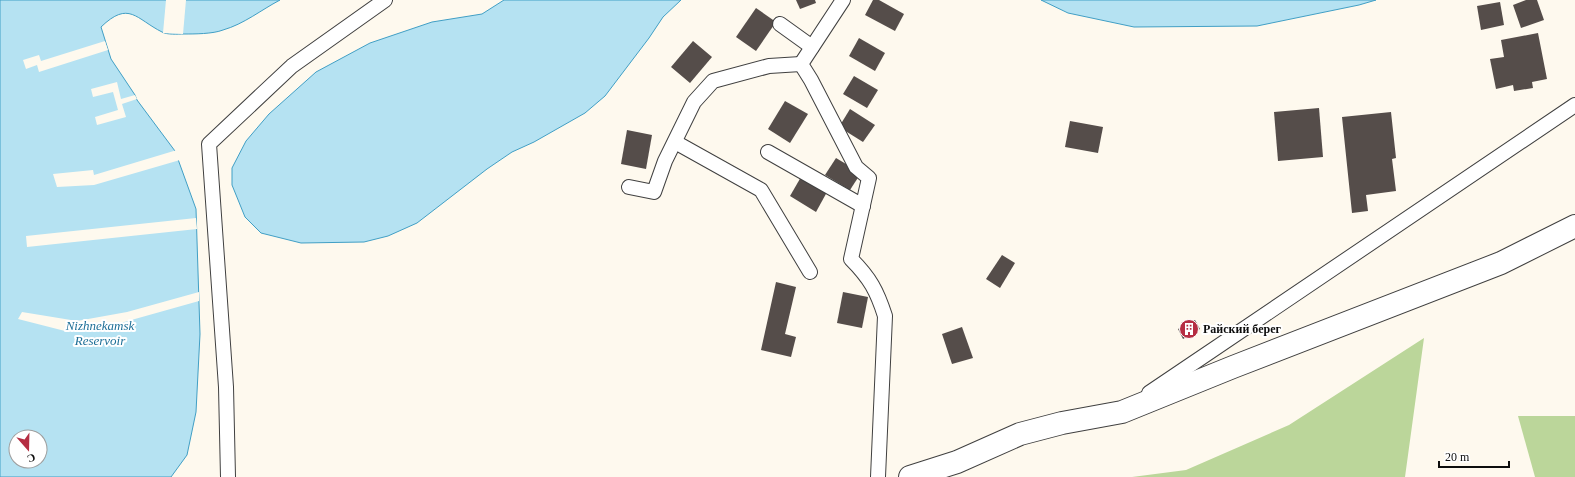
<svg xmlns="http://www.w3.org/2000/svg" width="1575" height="477" viewBox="0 0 1575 477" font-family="Georgia,serif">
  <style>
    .forest { fill: #bbd69a }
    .water { fill: #b5e2f2; stroke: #419fc5; fill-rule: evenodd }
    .pier { fill: #fef9ee }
    .building { fill: #554d4a }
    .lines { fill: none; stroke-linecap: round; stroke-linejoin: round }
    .service-casing { stroke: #404040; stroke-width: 16 }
    .minor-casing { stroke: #404040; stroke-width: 24 }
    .service { stroke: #fff; stroke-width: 14 }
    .minor { stroke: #fff; stroke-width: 22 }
    .labels { text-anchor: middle; stroke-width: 4; stroke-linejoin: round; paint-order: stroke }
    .poi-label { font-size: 12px; font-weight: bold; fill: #0d0d0d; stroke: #fff; text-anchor: start }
    .water-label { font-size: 13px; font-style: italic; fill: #1e6f97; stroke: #fff }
  </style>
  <rect width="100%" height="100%" fill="#fef9ee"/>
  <g class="forest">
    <polygon points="1424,338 1405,477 1132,477 1186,470 1289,425"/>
    <polygon points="1518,416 1575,416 1575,477 1535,477"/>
  </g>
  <g class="water">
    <path d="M0 0H280C261 10 244 24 223 30 213 34 194 34 184 34 178 34 167 35 162 32 136 19 129 0 101 27L111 59 135 95 137 100 175 151 196 209 200 334 196 412 187 455 171 477H0ZM16 437H40V461H16Z"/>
    <polygon points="504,0 681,0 663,17 649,38 605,96 585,113 534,142 512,152 487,169 417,223 388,236 364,242 301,243 261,233 245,217 232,185 232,168 246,141 269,114 316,72 370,43 432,22 482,14"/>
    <polygon points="1041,0 1376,0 1359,5 1257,26 1134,27 1068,13"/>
  </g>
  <g class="pier">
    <polygon points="166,0 186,0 183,34 163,33"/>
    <polygon points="105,41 108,50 39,72 37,65 26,69 23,60 39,55 41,61"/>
    <polygon points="117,82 121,99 135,95 137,99 122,104 126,117 97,125 95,117 118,110 113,92 93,97 91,89"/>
    <polygon points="177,150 182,160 180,160 94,185 57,187 53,174 93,170 94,175"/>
    <polygon points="196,218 197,229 27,247 26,236"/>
    <polygon points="199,292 199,301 110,326 65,331 18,319 22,312 77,321 127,312"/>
  </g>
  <g class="building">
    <polygon points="796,0 815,0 816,3 800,9"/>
    <polygon points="873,0 879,0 904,14 895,31 865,15"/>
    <polygon points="1526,0 1537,0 1544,20 1521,28 1513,5"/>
    <polygon points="1500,2 1504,25 1481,30 1477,6"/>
    <polygon points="756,8 776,22 756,51 736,37"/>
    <polygon points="1538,33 1547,79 1532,82 1533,88 1514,91 1513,85 1496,89 1490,59 1504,57 1501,40"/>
    <polygon points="859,38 885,53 875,71 849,56"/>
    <polygon points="693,41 712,57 690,83 671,67"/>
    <polygon points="854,76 878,90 867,108 843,94"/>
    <polygon points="785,101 808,114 790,143 768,129"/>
    <polygon points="1319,108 1323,157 1278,161 1274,112"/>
    <polygon points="850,109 875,125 863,142 839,127"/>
    <polygon points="1391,112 1396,158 1392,159 1396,191 1366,195 1368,211 1352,213 1342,117"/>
    <polygon points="1070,121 1103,127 1098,153 1065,147"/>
    <polygon points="627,130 652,135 646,169 621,164"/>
    <polygon points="836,158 861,173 850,190 825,175"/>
    <polygon points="801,177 827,192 816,212 790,196"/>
    <polygon points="1002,255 1015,263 1000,288 986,279"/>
    <polygon points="776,282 796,287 785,334 796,337 791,357 761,350"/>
    <polygon points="843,292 868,297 862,328 837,323"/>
    <polygon points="1195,320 1200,329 1183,339 1178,329"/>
    <polygon points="962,327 973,358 952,364 942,334"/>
  </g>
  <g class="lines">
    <defs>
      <g id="service">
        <path d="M843 0 801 64 811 80 856 167 869 178 851 259C870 278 877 291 885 316L878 477"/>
        <polyline points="780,24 812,47"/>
        <polyline points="675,142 761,190 810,272"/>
        <polyline points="768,152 863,206"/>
        <polyline points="629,187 654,192 665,161 694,102 713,81 769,66 801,64"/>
        <polyline points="1149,393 1575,105"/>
        <polyline points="228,477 226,387 209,144 292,66 385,0"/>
      </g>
      <polyline id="minor" points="910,477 957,462 1020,434 1062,423 1122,412 1233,367 1501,263 1575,226"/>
    </defs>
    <use href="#service" class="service-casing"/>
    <use href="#minor" class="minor-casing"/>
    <use href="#service" class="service"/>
    <use href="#minor" class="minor"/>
  </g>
  <defs>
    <symbol id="building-disc" viewBox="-11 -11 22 22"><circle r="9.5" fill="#b52d42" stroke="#fff"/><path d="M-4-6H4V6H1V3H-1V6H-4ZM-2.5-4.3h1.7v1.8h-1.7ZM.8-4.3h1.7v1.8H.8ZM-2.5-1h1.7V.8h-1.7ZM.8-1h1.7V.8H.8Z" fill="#fff"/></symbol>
  </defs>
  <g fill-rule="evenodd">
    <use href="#building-disc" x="1178" y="318" width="22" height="22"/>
  </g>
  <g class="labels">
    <g class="poi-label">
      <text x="1203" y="333">Райский берег</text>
    </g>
    <g class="water-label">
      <text x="100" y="330">Nizhnekamsk<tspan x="100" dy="15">Reservoir</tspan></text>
    </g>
  </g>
  <g transform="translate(28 449) rotate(160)"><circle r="19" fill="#ffffff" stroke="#9e9e9e"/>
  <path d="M0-3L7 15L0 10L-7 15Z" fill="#b52d42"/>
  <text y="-6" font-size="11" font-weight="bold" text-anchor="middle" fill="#0d0d0d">С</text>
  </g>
  <path d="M1439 461v6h70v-6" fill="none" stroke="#0d0d0d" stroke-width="2"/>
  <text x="1445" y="461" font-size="12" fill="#0d0d0d" stroke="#ffffff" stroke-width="3" paint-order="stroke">20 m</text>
</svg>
